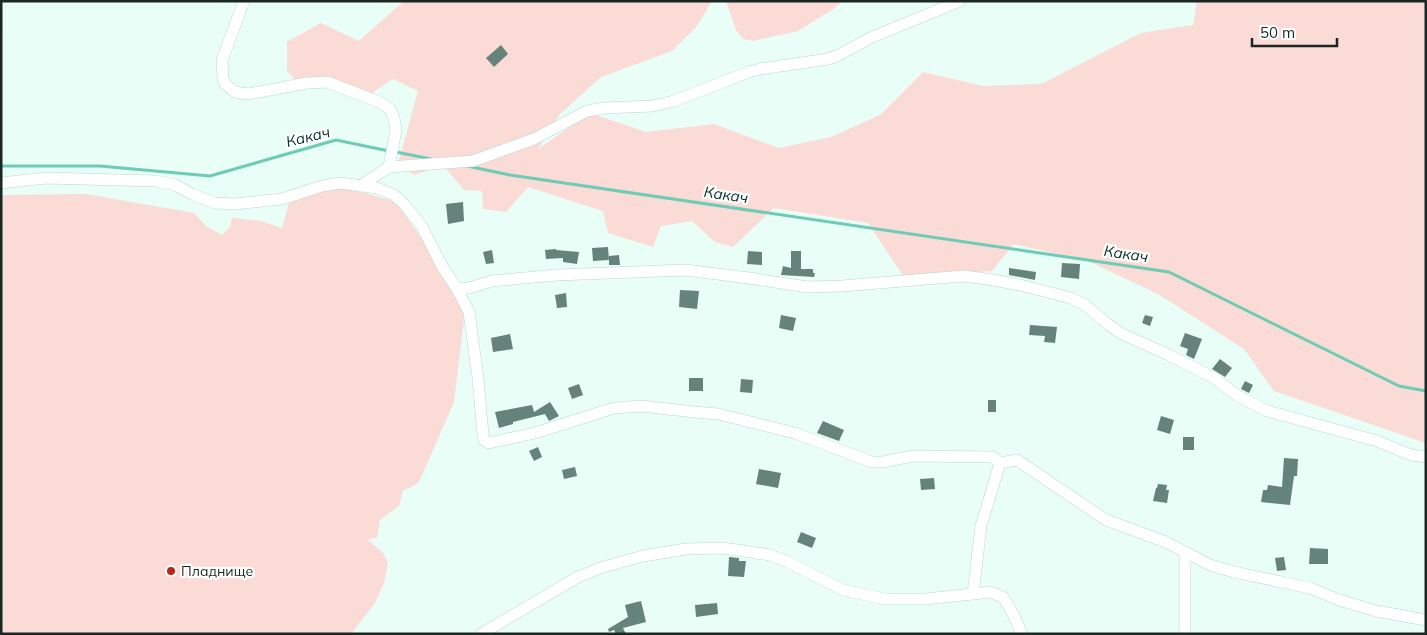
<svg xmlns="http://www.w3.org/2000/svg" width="1427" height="635" viewBox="0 0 1427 635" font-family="Mulish,sans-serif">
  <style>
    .green { fill: #fadbd5 }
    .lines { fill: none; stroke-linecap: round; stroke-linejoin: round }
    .stream { stroke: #6eccb6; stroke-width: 3 }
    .building { fill: #65837b }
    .minor-casing { stroke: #b8d8cf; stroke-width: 12 }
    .minor { stroke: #fff; stroke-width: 11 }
    .poi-dot { fill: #b52817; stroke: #fff; stroke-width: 2 }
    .labels { text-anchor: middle; stroke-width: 4.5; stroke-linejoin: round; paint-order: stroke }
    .poi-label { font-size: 14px; fill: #1a2723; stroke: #fff; text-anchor: start }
    .water-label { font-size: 15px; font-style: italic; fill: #023128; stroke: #fff }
  </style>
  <rect width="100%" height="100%" fill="#eafef8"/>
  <g class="green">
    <polygon points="404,1 712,1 697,26 672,51 601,77 560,114 538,149 590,113 646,132 714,124 779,148 831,137 880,115 923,72 983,86 1041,84 1141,33 1193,25 1197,1 1426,1 1426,443 1274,391 1244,349 1158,294 1088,261 1014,244 992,271 904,277 868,223 774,208 733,247 715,242 692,221 661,226 653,247 608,233 603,211 528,187 506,212 483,209 482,191 464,190 443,165 414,175 398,164 418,91 393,79 369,95 327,77 295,79 287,71 287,42 321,23 359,41"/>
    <polygon points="726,1 843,1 832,10 798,31 753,41 743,39 736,30"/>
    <polygon points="348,188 396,202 466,302 454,402 419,482 412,487 403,490 399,506 380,520 377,538 367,539 383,553 388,563 384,583 375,603 351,634 1,634 1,195 86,194 194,213 206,226 222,235 230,227 232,218 260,221 282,228 289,203 319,191"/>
  </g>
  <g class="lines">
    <g class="stream">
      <polyline points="396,152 431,159"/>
      <polyline points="1,166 100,166 210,176 336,140 389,151"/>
      <polyline points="467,166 510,175 1169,272 1399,386 1426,391"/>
    </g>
  </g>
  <g class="building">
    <polygon points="501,45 508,54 494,67 486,58"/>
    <polygon points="463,202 464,221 448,224 446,204"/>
    <polygon points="608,247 609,260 593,261 592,248"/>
    <polygon points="556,249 556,250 579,252 577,264 563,262 563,258 546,259 545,250"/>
    <polygon points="492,250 494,263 486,264 483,252"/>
    <polygon points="748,251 762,252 762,265 747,264"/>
    <polygon points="791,251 801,251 801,269 813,269 813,273 815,273 814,277 781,275 783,266 791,268"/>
    <polygon points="619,255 620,265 609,265 609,256"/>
    <polygon points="1062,263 1080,264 1079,279 1061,277"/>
    <polygon points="1009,268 1036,272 1035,280 1009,275"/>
    <polygon points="680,290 699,291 697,309 679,307"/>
    <polygon points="566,293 567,307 557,308 555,295"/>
    <polygon points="781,315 796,318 793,331 779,328"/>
    <polygon points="1145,315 1153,317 1150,326 1142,323"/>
    <polygon points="1030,325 1057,327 1055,343 1044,342 1045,336 1029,335"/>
    <polygon points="1185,333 1202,339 1194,359 1186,355 1188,349 1180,346"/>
    <polygon points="510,334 513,349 493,352 491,338"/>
    <polygon points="1220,359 1232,368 1225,377 1212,369"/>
    <rect x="689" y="378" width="14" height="13"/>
    <polygon points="741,379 753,380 752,393 740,392"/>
    <polygon points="1245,381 1253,385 1249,393 1241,389"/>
    <polygon points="579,384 583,395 572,399 568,388"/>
    <rect x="988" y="400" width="8" height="12"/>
    <polygon points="550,402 559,416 549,421 545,414 513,422 513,424 499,428 495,412 532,405 534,412"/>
    <polygon points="1161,416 1174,420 1170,434 1157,430"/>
    <polygon points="823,421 844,430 839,441 817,433"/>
    <rect x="1183" y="437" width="11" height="13"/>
    <polygon points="538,447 542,457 534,461 529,451"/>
    <polygon points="1284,458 1298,459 1297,476 1294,476 1290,505 1261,502 1263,490 1267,490 1268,485 1282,487"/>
    <polygon points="575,467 577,476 564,479 562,470"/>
    <polygon points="759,469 781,473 778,488 756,484"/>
    <polygon points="934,478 935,489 921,490 920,479"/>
    <polygon points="1158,484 1167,485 1166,490 1169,490 1167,503 1153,501 1156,488 1157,488"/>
    <polygon points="801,532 816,538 812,548 797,542"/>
    <polygon points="1310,548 1328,549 1328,564 1309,564"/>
    <polygon points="729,557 739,558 739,561 746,561 744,577 728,576"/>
    <polygon points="1284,557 1286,570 1277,571 1275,558"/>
    <polygon points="641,601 646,622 623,628 626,634 616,634 614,630 609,632 608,629 628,617 625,605"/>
    <polygon points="717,603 718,614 696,617 695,605"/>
  </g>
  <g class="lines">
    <defs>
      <g id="minor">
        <polyline points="244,1 222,60 223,78 225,84 235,92 248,94 307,83 327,82 379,102 390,109 394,118 396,130 389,167 360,186"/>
        <polyline points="389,167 473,161 534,139 587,111 604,108 653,106 674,101 749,72 760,69 828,59 839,55 870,38 960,1"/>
        <polyline points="1,183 46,178 156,181 175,185 194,195 215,203 234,204 282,199 322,186 340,183 377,188 394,195 404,204 421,225 442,266 457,289 469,288 492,281 557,275 685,270 749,278 807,287 842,286 964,276 993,280 1020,285 1071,298 1085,305 1109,325 1122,334 1169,355 1214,378 1238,396 1267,411 1377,441 1411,455 1426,457"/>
        <polyline points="457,289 469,312 478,378 483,435 484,440 489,443 535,433 614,408 642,406 694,412 718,414 795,433 872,462 883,462 912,456 993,457 1000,463 1017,460 1106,520 1166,542 1210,565 1234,572 1310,588 1339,600 1376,611 1426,620"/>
        <polyline points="1185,553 1185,634"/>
        <polyline points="973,594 981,526 1000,463"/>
        <polyline points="481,634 578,577 603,567 643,556 686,549 723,548 770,555 786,561 843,590 885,599 926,599 991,592 1004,598 1014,616 1022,634"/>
      </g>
    </defs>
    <use href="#minor" class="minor-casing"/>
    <use href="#minor" class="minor"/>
  </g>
  <circle class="poi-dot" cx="171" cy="571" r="5"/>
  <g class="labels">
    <g class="poi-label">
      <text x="181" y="576">Пладнище</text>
    </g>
    <g class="water-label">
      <text transform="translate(308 137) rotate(-14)" y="5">Какач</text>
      <text transform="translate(726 195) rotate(8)" y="5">Какач</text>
      <text transform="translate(1126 254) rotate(8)" y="5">Какач</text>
    </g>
  </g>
  <rect width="1427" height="635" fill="none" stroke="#1a2723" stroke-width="5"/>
  <path d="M1252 38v8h85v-8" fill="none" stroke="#1a2723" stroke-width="2.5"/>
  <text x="1260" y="38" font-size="15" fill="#1a2723" stroke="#ffffff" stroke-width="4" paint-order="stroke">50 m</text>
</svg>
